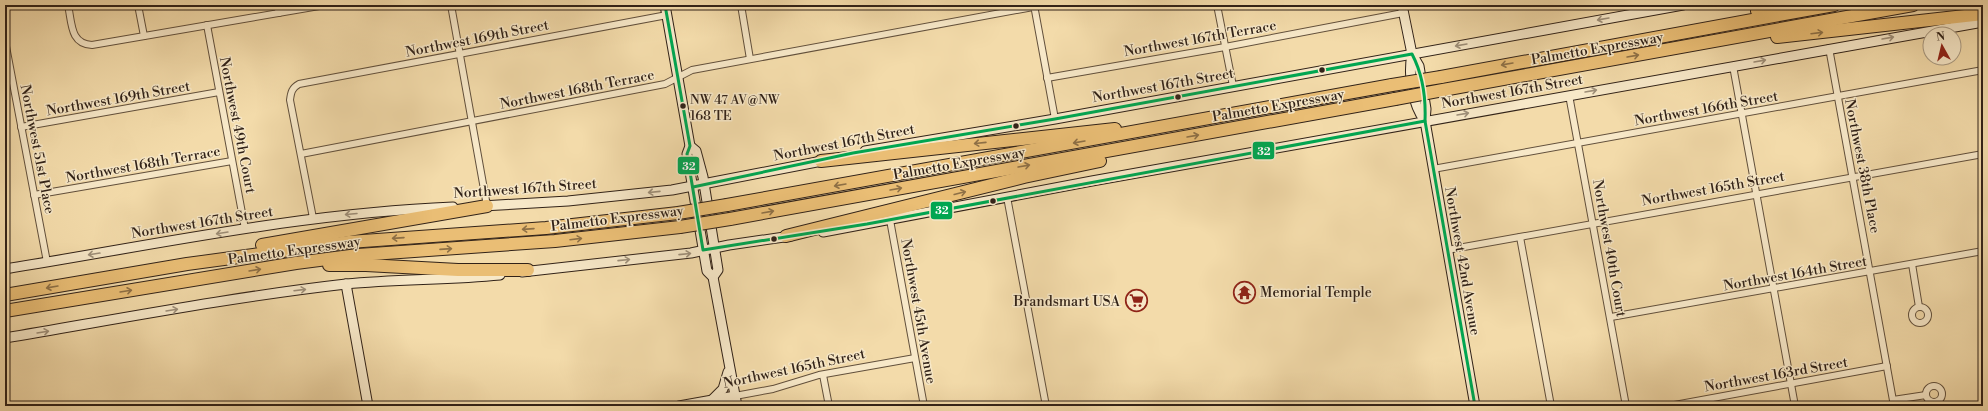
<svg xmlns="http://www.w3.org/2000/svg" width="1988" height="411" viewBox="0 0 1988 411" font-family="'Libre Bodoni',serif">
  <style>
    .lines { fill: none; stroke-linecap: round; stroke-linejoin: round }
    .street-casing { stroke: #62503c; stroke-width: 8 }
    .secondary-casing { stroke: #312218; stroke-width: 11 }
    .highway-casing { stroke: #312218; stroke-width: 14 }
    .street { stroke: #f7e8c8; stroke-width: 6 }
    .secondary { stroke: #f7e8c8; stroke-width: 9 }
    .highway { stroke: #eabe75; stroke-width: 12 }
    .highway-bridge-casing { stroke: #312218; stroke-width: 14; stroke-linecap: butt }
    .highway-bridge { stroke: #eabe75; stroke-width: 12 }
    .bus-1-casing { stroke: #f7e8c8; stroke-width: 6 }
    .bus-1 { stroke: #00a651; stroke-width: 3 }
    .oneway { stroke: #9e8f79 }
    .oneway2 { stroke: #8e7046 }
    .bus-dot { fill: #312218; stroke: #f7e8c8; stroke-width: 1.5 }
    .labels { text-anchor: middle; stroke-width: 3; stroke-linejoin: round; paint-order: stroke }
    .bus-label { font-size: 13px; fill: #312218; stroke: #f7e8c8; text-anchor: start }
    .street-label { font-size: 14px; fill: #312218; stroke: #f7e8c8 }
    .poi-label { font-size: 14px; fill: #312218; stroke: #f7e8c8; text-anchor: start }
    .line-badge { stroke: #f7e8c8; stroke-width: 1.5 }
    .badge-label { font-size: 11px; text-anchor: middle; font-weight: bold; fill: #fff }
  </style>
  <rect width="100%" height="100%" fill="#f3dbaa"/>
  <filter id="stains"><feTurbulence type="fractalNoise" baseFrequency=".005" numOctaves="4"/><feColorMatrix values="0 0 0 0 .2 0 0 0 0 .09 0 0 0 0 .02 0 0 0 .5 -.17"/></filter>
  <radialGradient id="worn" r=".72"><stop offset=".6" stop-color="#630" stop-opacity="0"/><stop offset="1" stop-color="#630" stop-opacity=".3"/></radialGradient>
  <g class="lines">
    <defs>
      <g id="street">
        <path d="M68 5C72 23 70 44 92 45L325 5"/>
        <polyline points="138,5 144,36"/>
        <polyline points="277,5 279,13"/>
        <polyline points="451,5 487,206"/>
        <polyline points="741,5 750,59"/>
        <polyline points="1034,5 1055,119"/>
        <polyline points="1217,5 1233,86"/>
        <polyline points="207,25 245,229"/>
        <polyline points="5,41 47,262"/>
        <polyline points="1829,48 1894,406"/>
        <polyline points="1733,66 1795,406"/>
        <polyline points="1047,78 1225,47 1403,13"/>
        <polyline points="1569,95 1626,406"/>
        <polyline points="21,127 219,92"/>
        <polyline points="301,154 665,84 692,70 1044,5"/>
        <polyline points="1433,169 1983,70"/>
        <polyline points="34,195 232,161"/>
        <polyline points="1007,197 1046,406"/>
        <path d="M313 218 290 100C291 92 292 88 299 84L667 15"/>
        <polyline points="890,220 924,406"/>
        <polyline points="1520,237 1551,406"/>
        <polyline points="1447,250 1983,154"/>
        <polyline points="1912,264 1919,307"/>
        <circle cx="1920" cy="315" r="8"/>
        <polyline points="1611,317 1983,251"/>
        <polyline points="823,375 829,406"/>
        <circle cx="1934" cy="394" r="8"/>
        <polyline points="735,396 773,389 819,375 915,358"/>
        <polyline points="1893,400 1926,395"/>
        <polyline points="1669,406 1887,366"/>
      </g>
      <g id="secondary">
        <polyline points="665,5 690,146 687,154 707,271 713,277 737,406"/>
        <polyline points="1402,5 1412,54 1419,66 1426,109 1425,121 1475,406"/>
        <path d="M1412 54C1408 75 1412 104 1425 121"/>
        <polyline points="690,146 696,151 703,177 718,270 713,277"/>
        <polyline points="865,151 1055,119 1683,5"/>
        <polyline points="482,206 568,201 672,190 827,160"/>
        <polyline points="823,232 1092,181 1983,22"/>
        <path d="M5 269C154 245 302 213 453 207"/>
        <polyline points="522,272 691,253 729,245 791,236"/>
        <polyline points="346,284 368,406"/>
        <path d="M5 338C118 319 232 297 346 284 397 279 449 280 500 275"/>
        <polyline points="712,400 723,389 728,372"/>
        <polyline points="679,406 735,396"/>
      </g>
      <g id="highway">
        <polyline points="1757,11 1785,5"/>
        <polyline points="1777,37 1983,14"/>
        <polyline points="1441,77 1834,5"/>
        <polyline points="1443,90 1913,5"/>
        <polyline points="821,161 1115,129"/>
        <polyline points="727,205 1392,85"/>
        <polyline points="730,219 1395,99"/>
        <polyline points="786,236 1024,177 1100,161"/>
        <polyline points="262,245 487,206"/>
        <polyline points="329,265 366,265 458,270 528,270"/>
        <polyline points="5,295 187,264 349,242 546,228 678,213"/>
        <polyline points="5,311 296,263 358,255 555,241 680,227"/>
      </g>
    </defs>
    <use href="#street" class="street-casing"/>
    <use href="#secondary" class="secondary-casing"/>
    <use href="#highway" class="highway-casing"/>
    <use href="#street" class="street"/>
    <use href="#secondary" class="secondary"/>
    <use href="#highway" class="highway"/>
    <defs>
      <g id="highway-bridge">
        <polyline points="1392,85 1441,77"/>
        <polyline points="1395,99 1443,90"/>
        <polyline points="678,213 727,205"/>
        <polyline points="680,227 730,219"/>
      </g>
    </defs>
    <use href="#highway-bridge" class="highway-bridge-casing"/>
    <use href="#highway-bridge" class="highway-bridge"/>
    <defs>
      <g id="bus-1">
        <polyline points="665,5 690,146 687,154 703,250 867,224 1425,121"/>
        <path d="M693 187 853 153 1055 119 1412 54C1423 75 1426 97 1425 121L1475 406"/>
      </g>
    </defs>
    <use href="#bus-1" class="bus-1-casing"/>
    <use href="#bus-1" class="bus-1"/>
  </g>
  <defs><path id="oneway-shaft" d="M-6 0H5M1.5-3L5.5 0L1.5 3" fill="none" stroke-width="1.6" stroke-linecap="round" stroke-linejoin="round"/></defs>
  <g class="oneway">
    <use href="#oneway-shaft" transform="translate(1603 19) rotate(170)"/>
    <use href="#oneway-shaft" transform="translate(1888 38) rotate(-10)"/>
    <use href="#oneway-shaft" transform="translate(1461 45) rotate(170)"/>
    <use href="#oneway-shaft" transform="translate(1760 61) rotate(-10)"/>
    <use href="#oneway-shaft" transform="translate(1591 91) rotate(-10)"/>
    <use href="#oneway-shaft" transform="translate(1463 114) rotate(-10)"/>
    <use href="#oneway-shaft" transform="translate(654 192) rotate(174)"/>
    <use href="#oneway-shaft" transform="translate(351 214) rotate(175)"/>
    <use href="#oneway-shaft" transform="translate(222 233) rotate(171)"/>
    <use href="#oneway-shaft" transform="translate(94 254) rotate(171)"/>
    <use href="#oneway-shaft" transform="translate(685 254) rotate(-6)"/>
    <use href="#oneway-shaft" transform="translate(624 260) rotate(-6)"/>
    <use href="#oneway-shaft" transform="translate(300 290) rotate(-7)"/>
    <use href="#oneway-shaft" transform="translate(172 310) rotate(-9)"/>
    <use href="#oneway-shaft" transform="translate(43 332) rotate(-9)"/>
  </g>
  <g class="oneway2">
    <use href="#oneway-shaft" transform="translate(1817 33) rotate(-7)"/>
    <use href="#oneway-shaft" transform="translate(1633 56) rotate(-10)"/>
    <use href="#oneway-shaft" transform="translate(1507 64) rotate(170)"/>
    <use href="#oneway-shaft" transform="translate(1193 136) rotate(-10)"/>
    <use href="#oneway-shaft" transform="translate(1079 142) rotate(170)"/>
    <use href="#oneway-shaft" transform="translate(980 143) rotate(174)"/>
    <use href="#oneway-shaft" transform="translate(1024 166) rotate(-10)"/>
    <use href="#oneway-shaft" transform="translate(840 185) rotate(170)"/>
    <use href="#oneway-shaft" transform="translate(896 189) rotate(-10)"/>
    <use href="#oneway-shaft" transform="translate(960 193) rotate(-14)"/>
    <use href="#oneway-shaft" transform="translate(768 212) rotate(-10)"/>
    <use href="#oneway-shaft" transform="translate(528 229) rotate(176)"/>
    <use href="#oneway-shaft" transform="translate(398 238) rotate(176)"/>
    <use href="#oneway-shaft" transform="translate(576 239) rotate(-7)"/>
    <use href="#oneway-shaft" transform="translate(446 249) rotate(-4)"/>
    <use href="#oneway-shaft" transform="translate(255 270) rotate(-9)"/>
    <use href="#oneway-shaft" transform="translate(52 287) rotate(170)"/>
    <use href="#oneway-shaft" transform="translate(126 291) rotate(-9)"/>
  </g>
  <defs>
    <symbol id="temple-ring" viewBox="-11 -11 22 22"><circle r="9.5" fill="#f7e8c8" stroke="#8f2418" stroke-width="1.5"/><path d="M0-6L5-2H3V0L6.5 2.5H4V6H1.5V3h-3V6H-4V2.5H-6.5L-3 0V-2H-5Z" fill="#8f2418"/></symbol>
    <symbol id="supermarket-ring" viewBox="-11 -11 22 22"><circle r="9.5" fill="#f7e8c8" stroke="#8f2418" stroke-width="1.5"/><path d="M-6-5.5h2.5l.6 2H6L4.5 2H-2.5L-4.4-4H-6ZM-1.5 3.2a1.3 1.3 0 1 0 .1 0ZM3 3.2a1.3 1.3 0 1 0 .1 0Z" fill="#8f2418"/></symbol>
  </defs>
  <g fill-rule="evenodd">
    <use href="#temple-ring" x="1232" y="280" width="25" height="25"/>
    <use href="#supermarket-ring" x="1124" y="288" width="25" height="25"/>
  </g>
  <g class="bus-dot">
    <circle cx="1322" cy="70" r="3.5"/>
    <circle cx="1178" cy="97" r="3.5"/>
    <circle cx="683" cy="106" r="3.5"/>
    <circle cx="1016" cy="126" r="3.5"/>
    <circle cx="993" cy="201" r="3.5"/>
    <circle cx="774" cy="239" r="3.5"/>
  </g>
  <g class="labels">
    <g class="bus-label">
      <text x="690" y="104">NW 47 AV@NW<tspan x="690" dy="16">168 TE</tspan></text>
    </g>
    <g class="street-label">
      <text transform="translate(477 38) rotate(-11)" y="5">Northwest 169th Street</text>
      <text transform="translate(1200 38) rotate(-10)" y="5">Northwest 167th Terrace</text>
      <text transform="translate(1597 48) rotate(-10)" y="5">Palmetto Expressway</text>
      <text transform="translate(1163 85) rotate(-10)" y="5">Northwest 167th Street</text>
      <text transform="translate(577 89) rotate(-11)" y="5">Northwest 168th Terrace</text>
      <text transform="translate(1512 91) rotate(-10)" y="5">Northwest 167th Street</text>
      <text transform="translate(118 98) rotate(-10)" y="5">Northwest 169th Street</text>
      <text transform="translate(1278 105) rotate(-10)" y="5">Palmetto Expressway</text>
      <text transform="translate(1706 108) rotate(-10)" y="5">Northwest 166th Street</text>
      <text transform="translate(238 125) rotate(79)" y="5">Northwest 49th Court</text>
      <text transform="translate(844 142) rotate(-11)" y="5">Northwest 167th Street</text>
      <text transform="translate(38 149) rotate(79)" y="5">Northwest 51st Place</text>
      <text transform="translate(959 163) rotate(-10)" y="5">Palmetto Expressway</text>
      <text transform="translate(143 164) rotate(-10)" y="5">Northwest 168th Terrace</text>
      <text transform="translate(1863 166) rotate(79)" y="5">Northwest 38th Place</text>
      <text transform="translate(525 188) rotate(-4)" y="5">Northwest 167th Street</text>
      <text transform="translate(1713 188) rotate(-10)" y="5">Northwest 165th Street</text>
      <text transform="translate(617 218) rotate(-7)" y="5">Palmetto Expressway</text>
      <text transform="translate(202 222) rotate(-9)" y="5">Northwest 167th Street</text>
      <text transform="translate(1610 248) rotate(80)" y="5">Northwest 40th Court</text>
      <text transform="translate(294 250) rotate(-8)" y="5">Palmetto Expressway</text>
      <text transform="translate(1463 261) rotate(80)" y="5">Northwest 42nd Avenue</text>
      <text transform="translate(1795 273) rotate(-10)" y="5">Northwest 164th Street</text>
      <text transform="translate(919 311) rotate(80)" y="5">Northwest 45th Avenue</text>
      <text transform="translate(794 368) rotate(-12)" y="5">Northwest 165th Street</text>
      <text transform="translate(1776 374) rotate(-10)" y="5">Northwest 163rd Street</text>
    </g>
    <g class="poi-label">
      <text x="1260" y="297">Memorial Temple</text>
      <text x="1120" y="306" text-anchor="end">Brandsmart USA</text>
    </g>
  </g>
  <g class="line-badge">
    <rect x="1252" y="141" width="23" height="19" rx="4" fill="#00a651"/>
    <rect x="677" y="156" width="23" height="19" rx="4" fill="#00a651"/>
    <rect x="930" y="201" width="23" height="19" rx="4" fill="#00a651"/>
  </g>
  <g class="badge-label">
    <text x="1264" y="155">32</text>
    <text x="689" y="170">32</text>
    <text x="942" y="214">32</text>
  </g>
  <rect width="1988" height="411" fill="none" stroke="#f3dbaa" stroke-width="20"/>
  <rect x="6" y="6" width="1976" height="399" fill="none" stroke="#312218" stroke-width="2"/>
  <rect x="10" y="10" width="1968" height="391" fill="none" stroke="#312218"/>
  <g transform="translate(1942 46) rotate(352)"><circle r="19" fill="#f7e8c8" stroke="#a89982"/>
  <path d="M0-3L7 15L0 10L-7 15Z" fill="#8f2418"/>
  <text y="-6" font-size="11" font-weight="bold" text-anchor="middle" fill="#312218">N</text>
  </g>
  <rect width="100%" height="100%" filter="url(#stains)"/>
  <rect width="100%" height="100%" fill="url(#worn)"/>
</svg>
